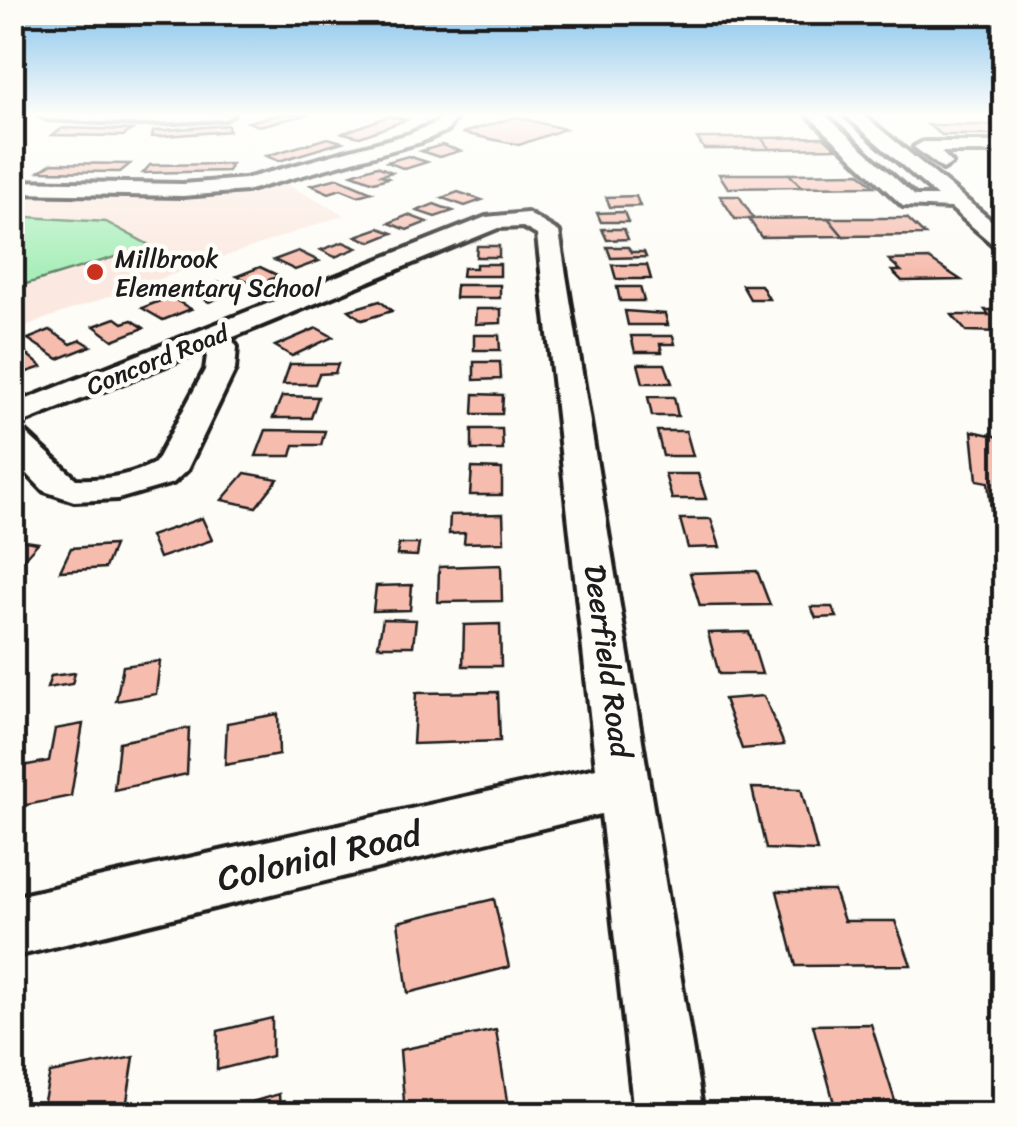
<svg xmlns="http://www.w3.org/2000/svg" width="1017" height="1127" viewBox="0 0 1017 1127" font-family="Sriracha,sans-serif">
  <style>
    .built { fill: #fbe9e1 }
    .green { fill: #a9eeba; stroke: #62856b; stroke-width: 2.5 }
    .building { fill: #f6bdaf; stroke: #1c1c1c; stroke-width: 2.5 }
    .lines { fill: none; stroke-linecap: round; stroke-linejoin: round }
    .street-casing { stroke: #1c1c1c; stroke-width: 8 }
    .street { fill: #fdfcf7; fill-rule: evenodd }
    .poi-dot { fill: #c8321e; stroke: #fdfcf7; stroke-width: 4 }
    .labels { text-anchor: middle; stroke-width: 9; stroke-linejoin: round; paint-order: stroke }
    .far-poi-label { font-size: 25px; fill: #1c1c1c; stroke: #fdfcf7; text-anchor: start }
    .far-street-label { font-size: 25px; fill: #1c1c1c; stroke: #fdfcf7 }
    .street-label { font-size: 30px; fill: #1c1c1c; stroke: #fdfcf7 }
    .near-street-label { font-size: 35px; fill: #1c1c1c; stroke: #fdfcf7 }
  </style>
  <rect width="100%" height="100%" fill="#fdfcf7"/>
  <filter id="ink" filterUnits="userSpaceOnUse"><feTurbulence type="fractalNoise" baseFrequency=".01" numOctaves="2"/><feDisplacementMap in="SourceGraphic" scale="20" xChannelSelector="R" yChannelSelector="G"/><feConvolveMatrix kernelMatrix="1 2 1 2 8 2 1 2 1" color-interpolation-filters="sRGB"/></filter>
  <g filter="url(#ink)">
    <polygon class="built" points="288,185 344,215 13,330 13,196 199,198"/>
    <polygon class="green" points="13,216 106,222 151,246 13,288"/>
    <g class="building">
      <polygon points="281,114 310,114 259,126 248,122"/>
      <polygon points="389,116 406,120 360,137 343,133"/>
      <polygon points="516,117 565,129 519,145 462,133"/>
      <polygon points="228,125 229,131 152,137 153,131"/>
      <polygon points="928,125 991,125 1004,135 942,135"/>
      <polygon points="63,128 132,130 123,136 52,135"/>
      <polygon points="824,137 836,148 770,149 761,138"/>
      <polygon points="328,138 342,142 279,161 266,156"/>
      <polygon points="697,138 761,138 770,149 704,149"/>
      <polygon points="442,145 460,151 439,157 421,151"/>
      <polygon points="408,156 427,162 405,169 387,162"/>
      <polygon points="52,163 130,164 120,172 40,171"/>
      <polygon points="232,164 228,171 143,173 150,165"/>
      <polygon points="377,166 392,172 381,175 388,178 374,182 352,174"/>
      <polygon points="860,173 874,186 801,187 789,174"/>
      <polygon points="719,174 789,174 801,187 728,188"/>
      <polygon points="338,178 372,192 358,196 341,189 329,193 311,185"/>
      <polygon points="458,192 482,200 465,206 442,198"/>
      <polygon points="636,196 640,206 610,207 606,197"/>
      <polygon points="720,196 739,196 754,219 735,219"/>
      <polygon points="434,204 453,211 435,217 417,211"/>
      <polygon points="624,212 628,222 601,222 597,213"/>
      <polygon points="408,215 427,222 407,230 389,223"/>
      <polygon points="828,218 907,218 925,235 843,236"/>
      <polygon points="828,218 843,236 761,237 749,219"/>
      <polygon points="379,228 393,233 371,242 356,236"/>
      <polygon points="602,229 624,229 628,239 607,240"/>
      <polygon points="343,242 357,248 335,257 321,250"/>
      <polygon points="477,246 499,246 499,257 476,257"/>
      <polygon points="607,247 628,247 631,252 644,252 646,257 611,258"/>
      <polygon points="298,251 319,261 295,270 274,260"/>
      <polygon points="929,259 961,280 902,281 892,271 901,271 889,260"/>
      <polygon points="476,264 500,264 500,276 462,276 463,268 476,268"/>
      <polygon points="612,265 647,265 651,279 616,279"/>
      <polygon points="260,267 279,276 256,285 237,276"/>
      <polygon points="220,282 237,291 209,302 191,293"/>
      <polygon points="456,285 500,285 500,298 455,298"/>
      <polygon points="742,285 761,285 769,299 750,299"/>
      <polygon points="617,287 640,287 644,301 620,301"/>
      <polygon points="170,297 191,309 163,320 142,308"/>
      <polygon points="380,301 392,311 362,320 349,310"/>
      <polygon points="476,309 501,309 501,323 475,324"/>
      <polygon points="985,310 1004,310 1004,332 966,331 952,315 989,315"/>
      <polygon points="625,311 665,314 668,325 628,325"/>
      <polygon points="116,318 123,323 132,320 144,328 113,340 94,326"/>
      <polygon points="317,328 333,337 292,356 275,346"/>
      <polygon points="50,330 71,344 81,340 91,346 58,359 28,339"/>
      <polygon points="474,335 499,335 500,350 474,350"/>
      <polygon points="631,336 673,336 675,344 660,344 662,352 635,352"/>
      <polygon points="22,350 42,367 12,377 12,354"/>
      <polygon points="474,362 500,362 501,379 474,380"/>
      <polygon points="290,364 338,364 335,373 319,374 315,384 283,384"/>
      <polygon points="638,364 665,364 672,383 643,383"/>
      <polygon points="474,394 503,395 502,414 473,414"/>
      <polygon points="282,396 318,397 311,418 273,418"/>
      <polygon points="648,397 674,397 678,416 652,416"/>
      <polygon points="472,429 502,429 503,450 472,450"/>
      <polygon points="266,430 325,431 321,445 294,445 291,456 256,456"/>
      <polygon points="657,431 686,431 693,456 663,456"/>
      <polygon points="972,431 1004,438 1004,627 988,482 977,480"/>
      <polygon points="472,468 502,469 502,495 470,495"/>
      <polygon points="245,473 278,479 256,507 222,500"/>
      <polygon points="665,474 698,474 706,499 672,499"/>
      <polygon points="503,514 504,542 464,543 465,533 449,534 450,515"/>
      <polygon points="202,518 212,540 159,558 150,536"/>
      <polygon points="680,519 711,519 720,547 688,548"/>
      <polygon points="12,539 38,543 15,568 12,568"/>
      <polygon points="399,544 419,544 417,556 397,555"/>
      <polygon points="114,545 105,568 60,571 71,548"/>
      <polygon points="501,565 502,601 438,602 439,567"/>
      <polygon points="757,571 770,605 700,606 690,573"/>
      <polygon points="412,585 410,610 373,611 376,586"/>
      <polygon points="811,607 832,607 837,617 816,618"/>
      <polygon points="383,619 416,620 413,646 378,646"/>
      <polygon points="500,624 501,666 463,666 464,625"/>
      <polygon points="749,632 762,674 719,674 708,633"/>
      <polygon points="160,661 156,694 116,701 123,666"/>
      <polygon points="75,673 72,684 47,688 51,676"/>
      <polygon points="498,692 500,741 413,744 416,693"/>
      <polygon points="764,696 784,745 742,749 724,699"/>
      <polygon points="278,714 279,755 225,765 227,723"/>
      <polygon points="83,724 71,796 12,808 17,767 49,761 55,729"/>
      <polygon points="189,728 187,774 114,790 119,742"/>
      <polygon points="752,788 801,789 817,851 766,849"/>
      <polygon points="777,891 834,891 844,921 895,921 911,965 796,966"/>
      <polygon points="494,899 509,967 408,993 398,922"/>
      <polygon points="272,1018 272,1056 217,1070 218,1031"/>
      <polygon points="871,1024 899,1114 837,1114 813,1025"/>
      <polygon points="496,1030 509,1114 405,1114 400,1050"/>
      <polygon points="134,1057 125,1114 41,1114 50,1073"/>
      <polygon points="279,1094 280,1114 218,1114 218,1112"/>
    </g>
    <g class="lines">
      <defs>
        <g id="street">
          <polygon points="39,114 233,114 225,119 139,124 47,119"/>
          <polygon points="441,114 457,114 448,130 421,142 246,191 183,196 12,193 12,181 183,184 245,179 409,134 436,123"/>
          <polygon points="807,114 824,114 915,196 937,196 844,114 862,114 1004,231 1004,249 996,247 951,208 903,206"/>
          <polygon points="1004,142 1004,152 941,152 952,163 943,169 914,147 923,142"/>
          <path d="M527 213 559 232 703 1114H634L601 814 12 957V897L596 768 537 235 523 227 498 228 231 338 237 347 235 370 187 470 173 483 118 499 74 501 44 491 12 458V428L24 431 76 479C103 480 131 476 155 463L205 370 208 348 12 427V405L486 217Z"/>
        </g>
      </defs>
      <use href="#street" class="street-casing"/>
      <use href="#street" class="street"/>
    </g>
  </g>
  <linearGradient id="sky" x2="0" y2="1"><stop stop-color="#84c2eb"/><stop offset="0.42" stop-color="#fefefb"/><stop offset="1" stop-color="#fefefb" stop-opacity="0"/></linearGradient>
  <rect width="1017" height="272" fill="url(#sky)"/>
  <circle class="poi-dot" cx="95" cy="272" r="10"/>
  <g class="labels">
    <g class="far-poi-label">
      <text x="115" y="267">Millbrook<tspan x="115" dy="29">Elementary School</tspan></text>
    </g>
    <g class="far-street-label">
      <text transform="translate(157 359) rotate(-22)" y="9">Concord Road</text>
    </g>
    <g class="street-label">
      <text transform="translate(608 661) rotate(82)" y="10">Deerfield Road</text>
    </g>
    <g class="near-street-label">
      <text transform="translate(319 856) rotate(-13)" y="12">Colonial Road</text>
    </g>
  </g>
  <rect width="1017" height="1127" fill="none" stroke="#fdfcf7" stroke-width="50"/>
  <rect x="25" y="25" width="967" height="1077" fill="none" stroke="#1c1c1c" stroke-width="4" filter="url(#ink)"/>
</svg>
